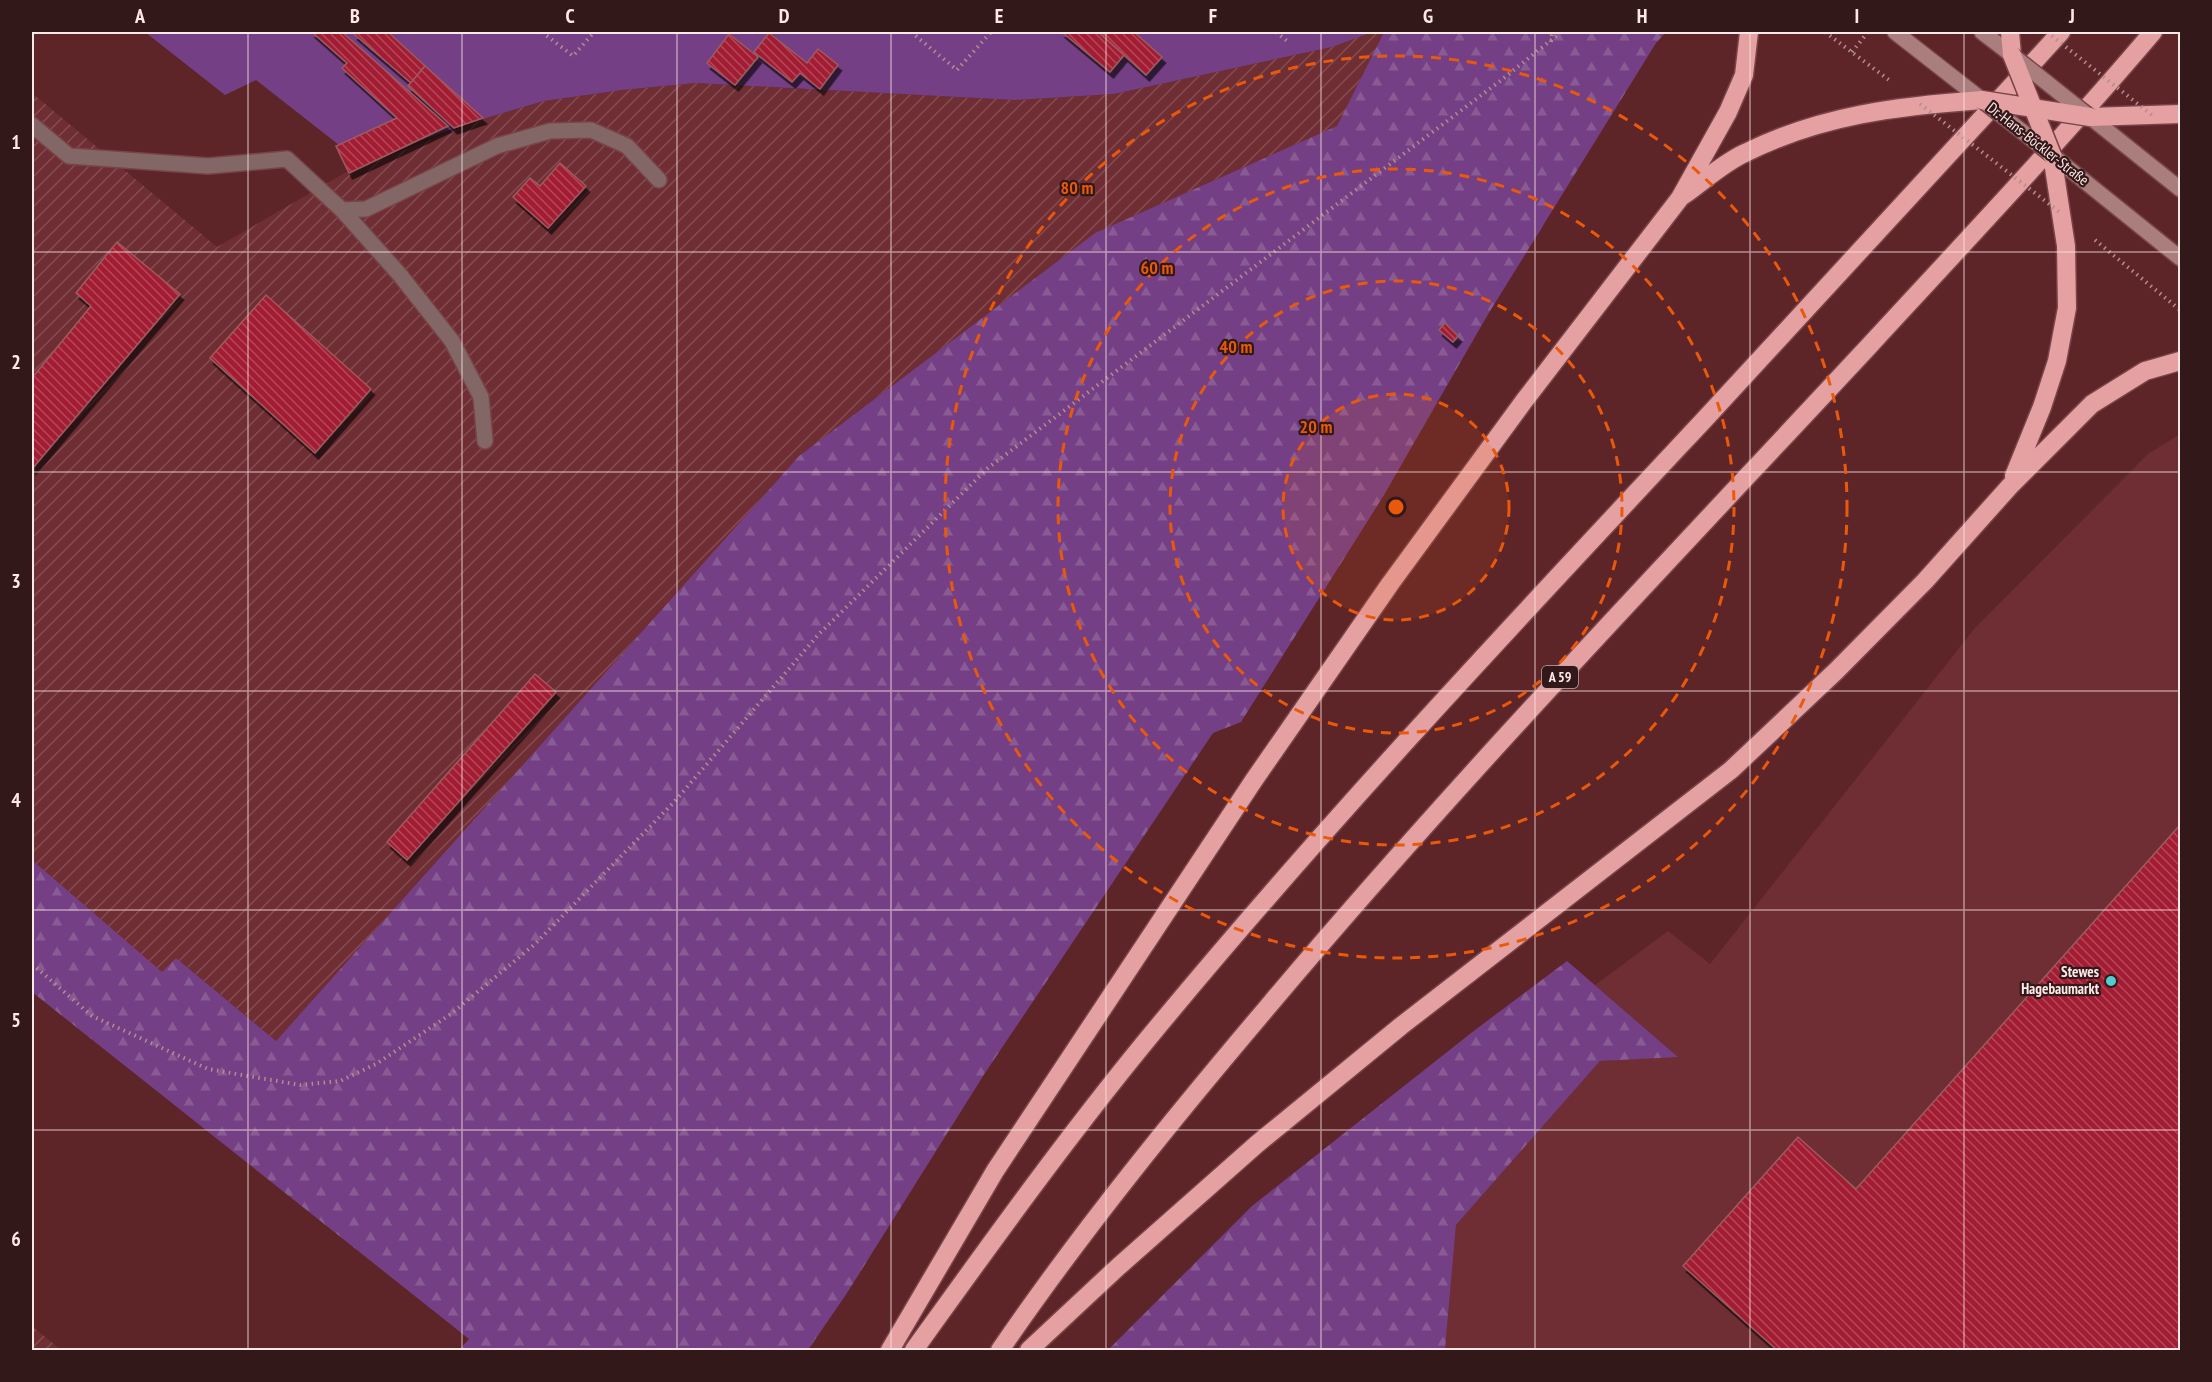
<svg xmlns="http://www.w3.org/2000/svg" width="2212" height="1382" viewBox="0 0 2212 1382" font-family="'PT Sans Narrow',sans-serif">
  <style>
    .built { fill: #6e2e33 }
    .industrial { fill: url(#industrial-furrows) }
    .forest { fill: url(#forest-firs) }
    .garden { fill: #743f84 }
    .building { fill: url(#building-back-hatch); stroke: #9c5c5e; stroke-width: 1.5; filter: url(#shadow) }
    .lines { fill: none; stroke-linecap: round; stroke-linejoin: round }
    .lane-casing { stroke: #784448; stroke-width: 18 }
    .secondary-casing { stroke: #784448; stroke-width: 18 }
    .highway-casing { stroke: #784448; stroke-width: 21 }
    .path { stroke: #b48d8f; stroke-width: 4; stroke-dasharray: 1.5 4.5; stroke-linecap: butt }
    .lane { stroke: #836666; stroke-width: 15 }
    .secondary { stroke: #ab7e7e; stroke-width: 15 }
    .highway { stroke: #e5a0a1; stroke-width: 18 }
    .secondary-bridge-casing { stroke: #784448; stroke-width: 18; stroke-linecap: butt }
    .highway-bridge-casing { stroke: #784448; stroke-width: 21; stroke-linecap: butt }
    .path-bridge { stroke: #b48d8f; stroke-width: 4; stroke-dasharray: 1.5 4.5; stroke-linecap: butt }
    .secondary-bridge { stroke: #ab7e7e; stroke-width: 15 }
    .highway-bridge { stroke: #e5a0a1; stroke-width: 18 }
    .grid { fill: none; stroke: #ffe8e8; stroke-width: 1.5; stroke-opacity: 0.55 }
    .ring { fill: none; stroke: #e8590c; stroke-width: 3; stroke-dasharray: 10 8 }
    .poi-dot { fill: #52ccd0; stroke: #321819; stroke-width: 2 }
    .labels { text-anchor: middle; stroke-width: 4.5; stroke-linejoin: round; paint-order: stroke }
    .shield { fill: #321819; stroke: #c2aaaa; stroke-width: 1.5 }
    .shield-label { font-size: 14px; font-weight: bold; fill: #ffe8e8 }
    .street-label { font-size: 15px; fill: #ffe8e8; stroke: #321819 }
    .poi-label { font-size: 15px; font-weight: bold; fill: #ffe8e8; stroke: #321819; text-anchor: end }
    .centre { fill: #e8590c; stroke: #321819; stroke-width: 3 }
    .ring-label { font-size: 18px; text-anchor: middle; font-weight: bold; fill: #e8590c; stroke: #321819; stroke-width: 4.5; stroke-linejoin: round; paint-order: stroke }
    .neatline { fill: none; stroke: #ffe8e8; stroke-width: 2 }
    .grid-label { font-size: 20px; text-anchor: middle; font-weight: bold; fill: #ffe8e8 }
  </style>
  <defs>
    <pattern id="industrial-furrows" width="10" height="10" patternUnits="userSpaceOnUse" patternTransform="scale(1.5)"><rect width="10" height="10" fill="#6e2e33"/><path d="M-1 1l2-2M0 10L10 0M9 11l2-2" fill="none" stroke="#844c51"/></pattern>
    <pattern id="forest-firs" width="22" height="20" patternUnits="userSpaceOnUse" patternTransform="scale(1.5)"><rect width="22" height="20" fill="#743f84"/><path d="M5 1l3.5 6h-7zM16 11l3.5 6h-7z" fill="#895b95"/></pattern>
    <pattern id="building-back-hatch" width="6" height="6" patternUnits="userSpaceOnUse" patternTransform="scale(1.5)"><rect width="6" height="6" fill="#a21b33"/><path d="M-1 5l2 2M0 0l6 6M5-1l2 2" fill="none" stroke="#b5475a"/></pattern>
    <filter id="shadow"><feDropShadow dx="3.5" dy="6" stdDeviation="0" flood-color="#0009"/></filter>
  </defs>
  <rect width="100%" height="100%" fill="#5e2529"/>
  <polygon class="built" points="2180,434 2180,1350 1445,1350 1456,1225 1600,1061 1677,1056 1595,985 1668,931 1710,964 1975,628 2148,454"/>
  <g class="industrial">
    <polygon points="1373,32 1384,32 1337,126 1095,233 799,456 276,1041 176,958 162,973 32,860 32,93 217,247 345,173 486,118 544,101 622,90 696,83 1014,100 1114,94 1332,47"/>
    <polygon points="32,1326 61,1350 32,1350"/>
  </g>
  <g class="forest">
    <polygon points="1384,32 1666,32 1656,43 1487,316 1384,495 1241,722 1213,733 985,1073 847,1293 808,1350 459,1350 469,1339 32,992 32,860 162,972 176,958 276,1041 799,456 1095,233 1337,126"/>
    <polygon points="1567,961 1678,1057 1600,1061 1456,1225 1445,1350 1108,1350 1252,1206 1475,1030"/>
  </g>
  <polygon class="garden" points="145,32 1373,32 1332,47 1114,94 1014,100 696,83 622,90 544,101 486,118 426,138 349,173 339,145 256,80 225,95"/>
  <g class="building">
    <polygon points="312,32 342,32 448,126 349,173 336,146 397,118 342,68 347,63"/>
    <polygon points="356,32 388,32 425,66 411,83 354,34"/>
    <polygon points="1062,32 1098,32 1124,55 1110,72"/>
    <polygon points="1107,32 1134,32 1162,57 1146,75 1103,36"/>
    <polygon points="769,33 807,63 818,49 838,65 820,89 800,73 792,82 754,52"/>
    <polygon points="729,34 758,57 735,85 707,63"/>
    <polygon points="425,66 483,118 454,128 408,86"/>
    <polygon points="560,163 586,186 548,228 513,197 530,178 540,186"/>
    <polygon points="117,242 180,294 32,469 32,378 91,306 76,293"/>
    <polygon points="266,295 371,389 315,453 210,358"/>
    <polygon points="1445,323 1458,336 1453,342 1439,330"/>
    <polygon points="535,674 556,692 407,860 387,842"/>
    <polygon points="2180,825 2180,1350 1777,1350 1683,1266 1798,1137 1856,1189"/>
  </g>
  <g class="lines">
    <defs>
      <g id="lane">
        <polyline points="32,125 69,156 208,166 287,159 342,210 366,209 497,146 550,131 591,130 627,146 659,180"/>
        <polyline points="342,210 400,275 452,341 481,397 485,441"/>
      </g>
      <g id="secondary">
        <polyline points="1895,32 1982,100"/>
        <polyline points="1982,32 2012,55"/>
        <polyline points="2090,117 2180,189"/>
        <polyline points="2052,155 2180,258"/>
      </g>
      <g id="highway">
        <polyline points="2010,32 2012,55"/>
        <polyline points="2090,117 2180,114"/>
        <path d="M1684 195C1704 181 1723 163 1745 153 1821 115 1899 106 1982 100"/>
        <polyline points="2014,476 2042,407 2057,361 2067,308 2066,246 2052,155"/>
        <polyline points="890,1350 995,1171 1254,780 1390,584 1524,401 1680,198 1728,112 1744,75 1749,32"/>
        <path d="M914 1350C989 1246 1064 1141 1146 1041 1323 826 1514 623 1704 420 1824 291 1943 162 2061 32"/>
        <path d="M1000 1350C1083 1229 1176 1115 1271 1003 1462 776 1668 562 1870 345 1965 242 2062 139 2153 32"/>
        <polyline points="1029,1350 1118,1267 1257,1144 1401,1026 1731,770 1836,671 1925,581 2010,486 2092,404 2145,371 2180,361"/>
      </g>
    </defs>
    <use href="#lane" class="lane-casing"/>
    <use href="#secondary" class="secondary-casing"/>
    <use href="#highway" class="highway-casing"/>
    <g class="path">
      <polyline points="542,32 573,56 594,32"/>
      <polyline points="911,32 957,70 991,32"/>
      <polyline points="1276,32 1287,41"/>
      <polyline points="1825,32 1889,80"/>
      <polyline points="1551,42 1552,32"/>
      <polyline points="1852,52 1868,32"/>
      <polyline points="2095,240 2180,310"/>
      <polyline points="32,964 92,1016 208,1069 300,1085 340,1081 376,1064 451,1014 535,944 675,801 818,635 988,468 1504,78 1561,32"/>
    </g>
    <use href="#lane" class="lane"/>
    <use href="#secondary" class="secondary"/>
    <use href="#highway" class="highway"/>
    <defs>
      <g id="secondary-bridge">
        <polyline points="2012,55 2090,117"/>
        <polyline points="1982,100 2052,155"/>
      </g>
      <g id="highway-bridge">
        <polyline points="2012,55 2052,155"/>
        <polyline points="1982,100 2090,117"/>
      </g>
    </defs>
    <use href="#secondary-bridge" class="secondary-bridge-casing"/>
    <use href="#highway-bridge" class="highway-bridge-casing"/>
    <g class="path-bridge">
      <polyline points="2047,32 2153,116"/>
      <polyline points="1920,104 2062,214"/>
    </g>
    <use href="#secondary-bridge" class="secondary-bridge"/>
    <use href="#highway-bridge" class="highway-bridge"/>
  </g>
  <path class="grid" d="M248 32V1350M462 32V1350M677 32V1350M891 32V1350M1106 32V1350M1321 32V1350M1535 32V1350M1750 32V1350M1964 32V1350M32 252H2180M32 472H2180M32 691H2180M32 910H2180M32 1130H2180"/>
  <circle cx="1396" cy="507" r="113" fill="#e8590c" fill-opacity=".12"/>
  <g class="ring">
    <circle cx="1396" cy="507" r="113"/>
    <circle cx="1396" cy="507" r="226"/>
    <circle cx="1396" cy="507" r="338"/>
    <circle cx="1396" cy="507" r="451"/>
  </g>
  <circle class="poi-dot" cx="2111" cy="981" r="6"/>
  <g class="labels">
    <rect class="shield" x="1542" y="666" width="36" height="22" rx="4.5"/>
    <g class="shield-label">
      <text x="1560" y="682">A 59</text>
    </g>
    <g class="street-label">
      <text transform="translate(2038 144) rotate(38)" y="5">Dr.-Hans-Böckler-Straße</text>
    </g>
    <g class="poi-label">
      <text x="2099" y="977">Stewes<tspan x="2099" dy="17">Hagebaumarkt</tspan></text>
    </g>
  </g>
  <circle cx="1396" cy="507" r="9" class="centre"/>
  <g class="ring-label">
    <text x="1077" y="194">80 m</text>
    <text x="1157" y="274">60 m</text>
    <text x="1236" y="353">40 m</text>
    <text x="1316" y="433">20 m</text>
  </g>
  <rect width="2212" height="1382" fill="none" stroke="#321819" stroke-width="66"/>
  <rect x="33" y="33" width="2146" height="1316" class="neatline"/>
  <g class="grid-label">
    <text x="140" y="23">A</text>
    <text x="355" y="23">B</text>
    <text x="570" y="23">C</text>
    <text x="784" y="23">D</text>
    <text x="999" y="23">E</text>
    <text x="1213" y="23">F</text>
    <text x="1428" y="23">G</text>
    <text x="1642" y="23">H</text>
    <text x="1857" y="23">I</text>
    <text x="2072" y="23">J</text>
    <text x="16" y="149">1</text>
    <text x="16" y="369">2</text>
    <text x="16" y="588">3</text>
    <text x="16" y="807">4</text>
    <text x="16" y="1027">5</text>
    <text x="16" y="1246">6</text>
  </g>
</svg>
